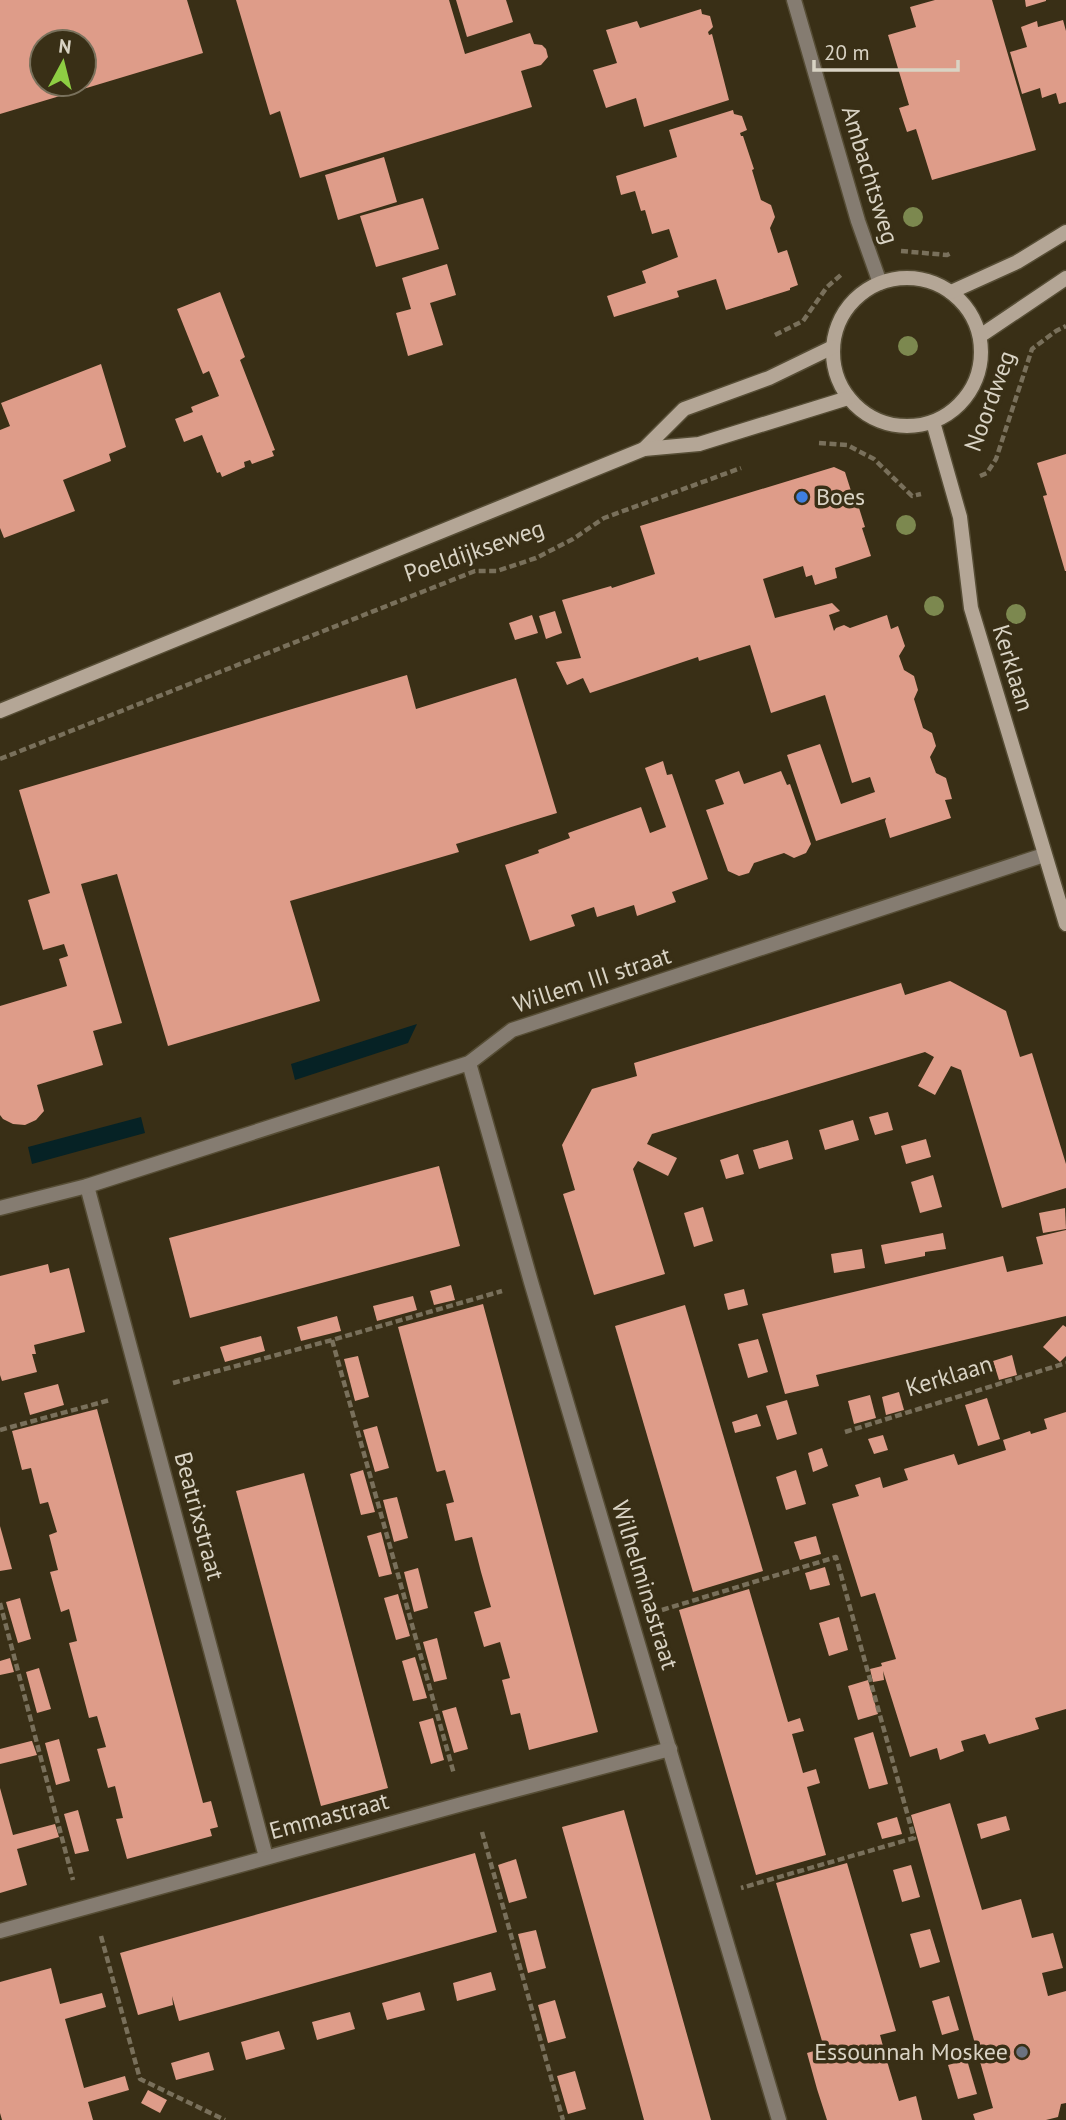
<svg xmlns="http://www.w3.org/2000/svg" width="1066" height="2120" viewBox="0 0 1066 2120" font-family="'PT Sans',sans-serif">
  <style>
    .water { fill: #062225 }
    .building { fill: #de9c89; fill-rule: evenodd }
    .lines { fill: none; stroke-linecap: round; stroke-linejoin: round }
    .street-casing { stroke: #564d35; stroke-width: 17 }
    .secondary-casing { stroke: #564d35; stroke-width: 17 }
    .path { stroke: #79705b; stroke-width: 4.5; stroke-dasharray: 7 3.5; stroke-linecap: butt }
    .street { stroke: #857c71; stroke-width: 14 }
    .secondary { stroke: #b4a696; stroke-width: 14 }
    .tree { fill: #7c884f }
    .shop-dot { fill: #3f7fe0; stroke: #392f16; stroke-width: 2.5 }
    .worship-dot { fill: #6b7280; stroke: #392f16; stroke-width: 2.5 }
    .labels { text-anchor: middle; stroke-width: 7; stroke-linejoin: round; paint-order: stroke }
    .street-label { font-size: 24px; fill: #d9d3c4; stroke: #392f16 }
    .poi-label { font-size: 24px; fill: #d9d3c4; stroke: #392f16; text-anchor: start }
  </style>
  <rect width="100%" height="100%" fill="#392f16"/>
  <g class="water">
    <polygon points="417,1024 408,1043 295,1080 291,1064"/>
    <polygon points="141,1117 145,1133 32,1164 28,1147"/>
  </g>
  <g class="building">
    <path d="M0 0H187L203 53 0 114ZM42 42H84V84H42Z"/>
    <polygon points="236,0 449,0 465,54 530,33 534,44 542,45 546,49 548,57 541,65 521,71 532,107 300,178 280,111 270,115"/>
    <polygon points="456,0 506,0 513,22 467,37"/>
    <polygon points="935,0 992,0 1036,150 932,180 916,129 907,132 899,108 909,105 888,35 916,27 910,7"/>
    <polygon points="1025,0 1046,0 1046,1 1026,7"/>
    <polygon points="701,9 702,14 710,16 713,27 708,32 709,35 712,34 729,100 644,127 636,98 606,108 593,70 617,63 606,30 637,21 640,28"/>
    <polygon points="1063,20 1066,31 1066,102 1059,104 1056,93 1042,98 1040,88 1022,94 1010,52 1027,47 1021,27 1037,21 1038,27"/>
    <polygon points="733,110 734,114 742,116 747,130 740,133 741,136 743,136 754,169 752,170 761,200 771,205 775,217 770,228 778,253 787,250 798,285 790,288 790,290 726,310 716,279 677,291 679,297 614,317 607,296 646,283 642,271 678,257 669,229 652,234 645,210 641,211 635,191 621,195 616,176 677,157 669,130"/>
    <polygon points="384,157 397,202 338,220 325,175"/>
    <polygon points="423,198 439,249 376,267 360,216"/>
    <polygon points="447,264 456,295 430,303 443,345 408,356 396,313 411,309 402,278"/>
    <polygon points="220,292 245,357 240,360 275,450 272,451 274,456 252,464 250,460 244,462 245,467 222,477 220,472 217,473 202,435 184,442 175,419 193,412 191,407 219,396 209,371 203,374 177,309"/>
    <polygon points="101,364 126,447 109,454 111,461 63,480 75,511 4,538 0,528 0,430 10,426 1,403"/>
    <polygon points="1066,454 1066,571 1065,571 1043,496 1047,495 1037,463"/>
    <polygon points="834,467 845,472 852,494 854,492 865,527 862,528 871,556 835,568 837,578 815,585 812,575 806,577 803,566 763,579 775,618 832,603 840,611 829,615 834,631 836,628 844,625 850,628 887,615 891,629 898,626 905,646 899,656 904,670 914,676 918,690 914,699 923,728 932,733 936,746 930,757 936,773 946,778 952,799 945,800 951,818 890,838 885,821 886,818 816,841 787,755 820,744 841,804 875,792 870,777 852,783 825,695 771,713 750,645 699,661 698,657 590,693 583,678 567,685 556,662 581,658 562,600 611,586 612,588 655,574 640,526"/>
    <polygon points="555,611 562,633 546,639 539,616"/>
    <polygon points="532,615 538,633 515,640 509,623"/>
    <polygon points="407,675 416,709 516,678 557,813 456,844 459,852 290,901 320,1001 168,1046 117,874 81,884 122,1023 93,1031 103,1065 37,1085 44,1111 36,1120 25,1125 13,1124 3,1119 0,1115 0,1006 67,986 59,959 68,956 64,944 43,950 28,900 50,893 19,790"/>
    <polygon points="663,761 667,775 672,774 708,879 672,892 676,902 637,916 634,905 597,917 594,907 571,915 575,926 530,941 505,865 539,853 538,850 570,838 568,833 641,807 650,833 666,827 645,768"/>
    <polygon points="739,771 744,784 781,771 787,785 790,784 811,844 806,853 794,858 784,853 754,863 749,873 739,876 728,871 706,810 724,804 715,780"/>
    <polygon points="950,981 1006,1011 1020,1057 1032,1053 1066,1164 1066,1188 1002,1208 961,1070 951,1066 935,1095 918,1086 934,1057 925,1052 652,1134 647,1144 677,1158 668,1176 638,1161 633,1169 665,1274 594,1295 563,1194 575,1190 562,1145 592,1089 637,1076 634,1063 901,983 905,995"/>
    <polygon points="888,1112 893,1130 875,1135 869,1117"/>
    <polygon points="853,1120 859,1140 825,1150 819,1130"/>
    <polygon points="926,1139 931,1157 906,1164 901,1146"/>
    <polygon points="788,1140 793,1159 759,1169 753,1150"/>
    <polygon points="738,1154 744,1174 726,1179 720,1160"/>
    <polygon points="439,1166 460,1246 190,1318 169,1238"/>
    <polygon points="933,1175 942,1207 920,1213 911,1182"/>
    <polygon points="703,1207 713,1241 694,1247 684,1213"/>
    <polygon points="1065,1208 1066,1229 1043,1233 1039,1213"/>
    <polygon points="1066,1230 1066,1316 816,1375 819,1386 785,1394 762,1314 1003,1256 1007,1272 1043,1264 1036,1237"/>
    <polygon points="943,1233 946,1249 925,1252 925,1256 885,1264 881,1245"/>
    <polygon points="862,1249 865,1268 834,1273 831,1254"/>
    <polygon points="48,1264 50,1273 69,1268 85,1332 34,1345 36,1354 32,1354 37,1372 2,1381 0,1375 0,1276"/>
    <polygon points="451,1285 455,1300 434,1305 430,1291"/>
    <polygon points="744,1289 748,1305 728,1310 724,1294"/>
    <polygon points="413,1296 417,1310 377,1321 373,1306"/>
    <polygon points="483,1304 598,1732 529,1750 520,1713 511,1715 502,1680 510,1678 500,1642 484,1647 474,1612 491,1607 481,1572 472,1537 455,1541 446,1504 454,1502 445,1470 437,1472 436,1470 398,1327"/>
    <polygon points="685,1305 763,1571 693,1592 615,1326"/>
    <polygon points="337,1316 341,1331 301,1341 297,1327"/>
    <polygon points="1063,1325 1066,1327 1066,1356 1060,1362 1043,1347"/>
    <polygon points="261,1336 265,1351 225,1362 220,1347"/>
    <polygon points="758,1339 768,1372 748,1378 738,1344"/>
    <polygon points="1012,1355 1017,1375 999,1380 993,1361"/>
    <polygon points="358,1356 369,1397 355,1401 344,1359"/>
    <polygon points="58,1384 64,1405 30,1415 24,1393"/>
    <polygon points="899,1392 904,1410 886,1415 882,1397"/>
    <polygon points="870,1395 876,1418 854,1424 848,1401"/>
    <polygon points="987,1398 1000,1439 978,1446 965,1405"/>
    <polygon points="787,1400 797,1434 777,1440 766,1406"/>
    <polygon points="97,1409 203,1803 211,1801 218,1827 210,1829 212,1836 127,1859 116,1819 123,1818 115,1786 108,1788 97,1749 106,1747 97,1716 89,1718 69,1643 77,1641 69,1609 61,1612 50,1572 58,1570 49,1535 57,1532 48,1502 40,1504 31,1468 22,1470 12,1431"/>
    <polygon points="1066,1412 1066,1709 1035,1718 1039,1729 989,1744 985,1734 961,1741 964,1751 940,1760 937,1748 910,1757 883,1671 884,1680 873,1682 870,1669 882,1666 881,1663 896,1659 875,1593 861,1597 832,1504 859,1496 855,1485 880,1477 883,1488 908,1480 904,1469 954,1454 958,1465 1006,1450 1003,1440 1030,1431 1031,1434 1047,1429 1044,1419"/>
    <polygon points="757,1414 761,1426 735,1433 732,1422"/>
    <polygon points="377,1426 389,1468 375,1472 363,1430"/>
    <polygon points="883,1435 888,1450 874,1454 868,1439"/>
    <polygon points="822,1448 828,1466 813,1472 808,1453"/>
    <polygon points="363,1470 375,1512 361,1515 350,1474"/>
    <polygon points="796,1470 806,1504 786,1510 776,1477"/>
    <polygon points="304,1473 388,1788 321,1806 236,1491"/>
    <polygon points="397,1497 408,1538 394,1542 383,1500"/>
    <polygon points="0,1526 12,1569 0,1571"/>
    <polygon points="381,1532 392,1574 379,1577 367,1536"/>
    <polygon points="816,1536 821,1554 800,1560 794,1542"/>
    <polygon points="825,1567 830,1585 810,1590 805,1573"/>
    <polygon points="418,1568 428,1608 414,1612 404,1572"/>
    <polygon points="749,1589 788,1722 800,1718 804,1731 792,1734 803,1773 816,1769 820,1783 807,1787 826,1855 756,1875 679,1610"/>
    <polygon points="398,1594 410,1636 396,1640 384,1598"/>
    <polygon points="20,1598 31,1639 18,1643 6,1602"/>
    <polygon points="839,1617 848,1650 829,1656 819,1623"/>
    <polygon points="437,1638 447,1679 434,1682 423,1642"/>
    <polygon points="415,1657 427,1698 413,1701 402,1661"/>
    <polygon points="10,1658 14,1672 0,1675 0,1661"/>
    <polygon points="39,1668 51,1709 37,1713 26,1672"/>
    <polygon points="868,1680 878,1714 858,1720 848,1686"/>
    <polygon points="456,1707 468,1749 454,1753 442,1711"/>
    <polygon points="433,1718 444,1760 431,1764 419,1722"/>
    <polygon points="873,1732 888,1784 869,1789 854,1738"/>
    <polygon points="59,1739 70,1781 56,1785 45,1743"/>
    <polygon points="31,1741 32,1741 37,1755 0,1764 0,1749"/>
    <polygon points="0,1788 13,1835 55,1824 59,1837 17,1849 27,1885 0,1893"/>
    <polygon points="950,1803 982,1910 1021,1899 1032,1938 1053,1933 1063,1968 1042,1973 1048,1996 1066,1991 1066,2103 1061,2104 1058,2117 1046,2120 975,2120 973,2114 993,2108 911,1815"/>
    <polygon points="78,1810 89,1851 75,1854 64,1814"/>
    <polygon points="624,1810 654,1917 711,2120 644,2120 632,2076 562,1827"/>
    <polygon points="1006,1816 1010,1830 981,1839 977,1824"/>
    <polygon points="897,1817 902,1834 882,1839 877,1823"/>
    <polygon points="475,1853 497,1932 179,2021 172,1996 173,2005 138,2015 120,1953"/>
    <polygon points="516,1859 527,1898 509,1903 498,1865"/>
    <polygon points="847,1863 896,2031 880,2035 889,2068 899,2101 916,2096 922,2120 827,2120 817,2089 807,2053 824,2048 776,1883"/>
    <polygon points="911,1865 920,1897 902,1902 893,1870"/>
    <polygon points="930,1929 940,1962 920,1968 910,1934"/>
    <polygon points="536,1930 546,1968 528,1973 518,1934"/>
    <polygon points="51,1968 60,2004 102,1993 106,2007 65,2019 84,2088 125,2076 129,2090 88,2102 93,2120 2,2120 0,2113 0,1982"/>
    <polygon points="491,1972 496,1990 457,2001 453,1983"/>
    <polygon points="420,1992 425,2010 387,2020 382,2003"/>
    <polygon points="949,1996 959,2030 942,2035 932,2001"/>
    <polygon points="555,2000 566,2038 548,2043 538,2005"/>
    <polygon points="350,2012 355,2029 317,2040 312,2022"/>
    <polygon points="279,2031 285,2049 246,2060 241,2042"/>
    <polygon points="209,2052 214,2070 176,2080 171,2063"/>
    <polygon points="967,2060 977,2094 958,2099 948,2065"/>
    <polygon points="575,2071 586,2109 568,2114 557,2076"/>
    <polygon points="148,2090 167,2100 160,2113 141,2103"/>
  </g>
  <g class="lines">
    <defs>
      <g id="street">
        <polyline points="794,0 858,221 880,283"/>
        <polyline points="469,1063 531,1282 779,2120"/>
        <polyline points="87,1186 266,1857"/>
        <polyline points="0,1208 87,1186 469,1063 512,1030 1044,855"/>
        <polyline points="0,1931 462,1804 670,1749"/>
      </g>
      <g id="secondary">
        <circle cx="907" cy="352" r="74"/>
        <polyline points="951,292 1017,262 1066,232"/>
        <polyline points="980,336 1066,278"/>
        <polyline points="933,422 960,517 971,608 1066,924"/>
        <polyline points="644,449 684,409 769,378 833,347"/>
        <polyline points="0,711 644,449 699,444 848,398"/>
      </g>
    </defs>
    <use href="#street" class="street-casing"/>
    <use href="#secondary" class="secondary-casing"/>
    <g class="path">
      <polyline points="901,251 947,255 951,253"/>
      <polyline points="775,335 803,321 827,287 842,274"/>
      <polyline points="819,443 847,445 874,459 912,496 921,494"/>
      <polyline points="980,476 987,473 996,459 1032,349 1056,331 1066,326"/>
      <polyline points="0,759 475,571 497,571 536,558 573,539 604,518 741,468"/>
      <polyline points="332,1340 454,1774"/>
      <polyline points="173,1383 332,1340 502,1291"/>
      <polyline points="0,1430 110,1400"/>
      <polyline points="845,1432 1066,1363"/>
      <polyline points="0,1603 73,1880"/>
      <polyline points="662,1610 836,1557 914,1838 741,1888"/>
      <polyline points="482,1832 563,2120"/>
      <polyline points="101,1936 140,2079 225,2120"/>
    </g>
    <use href="#street" class="street"/>
    <use href="#secondary" class="secondary"/>
  </g>
  <g class="tree">
    <circle cx="913" cy="217" r="10"/>
    <circle cx="908" cy="346" r="10"/>
    <circle cx="906" cy="525" r="10"/>
    <circle cx="934" cy="606" r="10"/>
    <circle cx="1016" cy="614" r="10"/>
  </g>
  <circle class="shop-dot" cx="802" cy="497" r="7"/>
  <circle class="worship-dot" cx="1022" cy="2052" r="7"/>
  <g class="labels">
    <g class="street-label">
      <text transform="translate(870 175) rotate(73)" y="8">Ambachtsweg</text>
      <text transform="translate(990 401) rotate(-70)" y="8">Noordweg</text>
      <text transform="translate(474 551) rotate(-19)" y="8">Poeldijkseweg</text>
      <text transform="translate(1013 668) rotate(73)" y="8">Kerklaan</text>
      <text transform="translate(592 980) rotate(-18)" y="8">Willem III straat</text>
      <text transform="translate(949 1376) rotate(-17)" y="8">Kerklaan</text>
      <text transform="translate(199 1516) rotate(75)" y="8">Beatrixstraat</text>
      <text transform="translate(645 1585) rotate(73)" y="8">Wilhelminastraat</text>
      <text transform="translate(329 1816) rotate(-15)" y="8">Emmastraat</text>
    </g>
    <g class="poi-label">
      <text x="816" y="505">Boes</text>
      <text x="1008" y="2060" text-anchor="end">Essounnah Moskee</text>
    </g>
  </g>
  <g transform="translate(63 63) rotate(7)"><circle r="33" fill="#392f16" stroke="#79715c" stroke-width="2"/>
  <path d="M0-5L12 26L0 18L-12 26Z" fill="#8ece43"/>
  <text y="-10" font-size="19" font-weight="bold" text-anchor="middle" fill="#d9d3c4">N</text>
  </g>
  <path d="M814 60v10h144v-10" fill="none" stroke="#d9d3c4" stroke-width="3.5"/>
  <text x="824" y="60" font-size="21" fill="#d9d3c4" stroke="#392f16" stroke-width="5" paint-order="stroke">20 m</text>
</svg>
